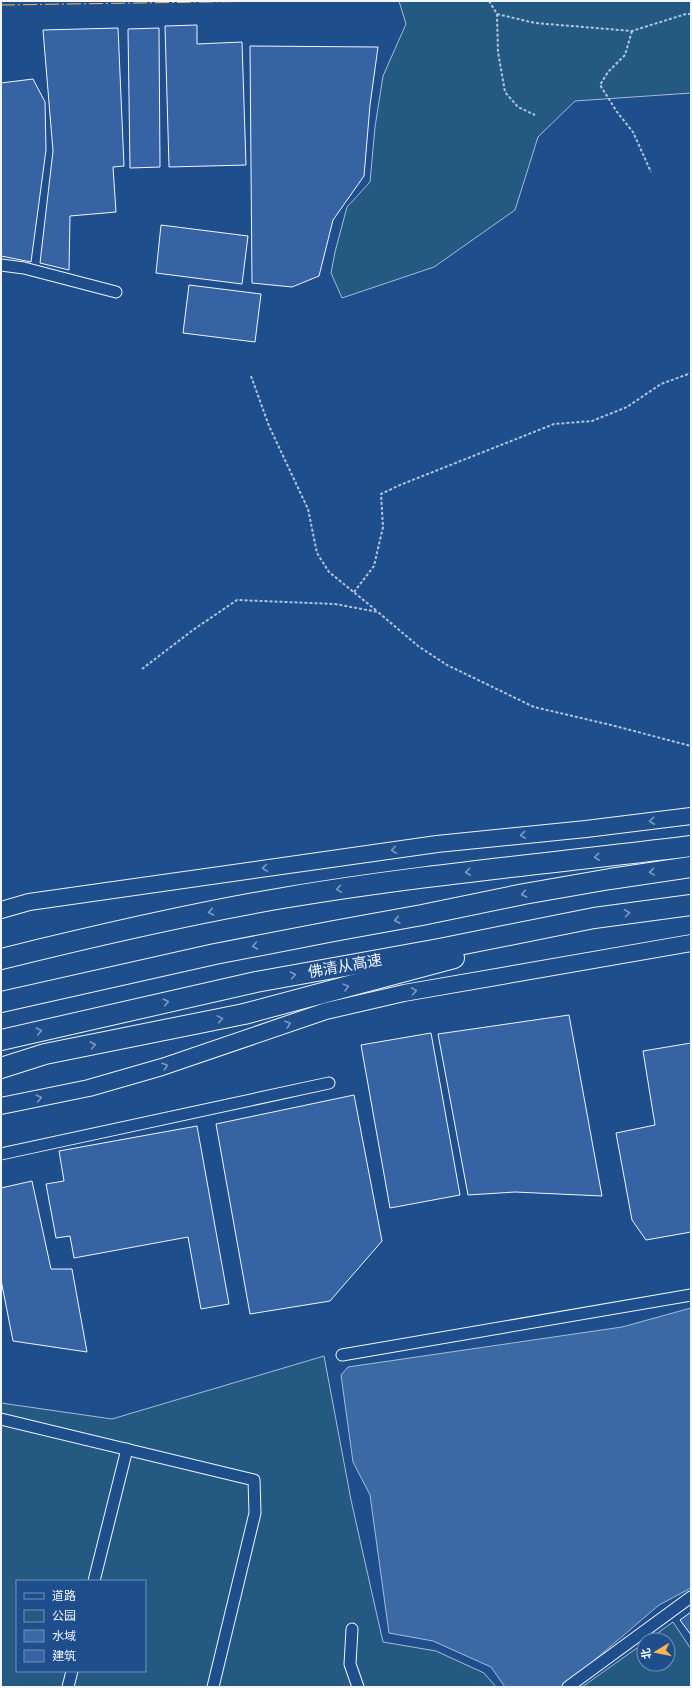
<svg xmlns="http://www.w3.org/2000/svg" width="692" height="1688" viewBox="0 0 692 1688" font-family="Signika,'Noto Sans SC',sans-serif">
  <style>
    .green { fill: #245a82; stroke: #a8bbd7; fill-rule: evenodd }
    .water { fill: #3b69a3; stroke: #a8bbd7 }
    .building { fill: #3563a3; stroke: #f2f6ff }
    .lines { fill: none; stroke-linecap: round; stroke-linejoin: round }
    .street-casing { stroke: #f2f6ff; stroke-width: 13 }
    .secondary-casing { stroke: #f2f6ff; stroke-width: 18 }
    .highway-casing { stroke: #f2f6ff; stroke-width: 22 }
    .path { stroke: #b3c4dc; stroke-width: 2; stroke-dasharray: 3 2; stroke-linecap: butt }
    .street { stroke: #1f4e8c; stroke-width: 11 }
    .secondary { stroke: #1f4e8c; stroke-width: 16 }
    .highway { stroke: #1f4e8c; stroke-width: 20 }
    .power { stroke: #ffb74d; stroke-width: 1; stroke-dasharray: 14 3 2 3; stroke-linecap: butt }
    .oneway { stroke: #7e9ac0 }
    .labels { text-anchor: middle; stroke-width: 3; stroke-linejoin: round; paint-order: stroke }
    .street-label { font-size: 15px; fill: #f2f6ff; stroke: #1f4e8c }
  </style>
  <rect width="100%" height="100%" fill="#1f4e8c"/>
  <g class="green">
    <polygon points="399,1 691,1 691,93 575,101 538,137 515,210 434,267 342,298 331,273 335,252 347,207 370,182 375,127 383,76 406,24"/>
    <path d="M324 1356 351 1500 383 1642 436 1651 484 1673 496 1687H1V1403L112 1419ZM17 1581H145V1671H17Z"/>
    <polygon points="673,1622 691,1649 691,1687 582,1687 644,1643 644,1664 668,1664 668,1640 648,1640"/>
  </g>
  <polygon class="water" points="691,1308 691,1588 659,1605 563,1687 505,1687 491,1667 433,1641 389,1633 370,1495 353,1462 341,1375 348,1367 622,1327"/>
  <g class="building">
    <polygon points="197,25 197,44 242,42 246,165 169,167 165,26"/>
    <polygon points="118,28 124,166 113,167 116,212 70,216 69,270 40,263 53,151 43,30"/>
    <polygon points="159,28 160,167 130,168 128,29"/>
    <polygon points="250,46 378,47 370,105 364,176 333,220 319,276 292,287 252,283"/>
    <polygon points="33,79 45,102 46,150 31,262 1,256 1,83"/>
    <polygon points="161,225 248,236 242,284 156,273"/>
    <polygon points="189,285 261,294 255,342 183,333"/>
    <polygon points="569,1015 602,1196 515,1192 468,1195 438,1034"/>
    <polygon points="431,1033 460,1195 390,1208 361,1045"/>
    <polygon points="691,1043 691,1232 646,1240 632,1220 616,1133 655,1125 643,1051"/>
    <polygon points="354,1095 382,1241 330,1301 250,1314 216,1124"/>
    <polygon points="197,1126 229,1304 201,1309 188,1237 74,1258 70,1236 56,1238 46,1184 64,1181 59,1151"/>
    <polygon points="32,1181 51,1269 72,1269 87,1352 13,1341 1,1280 1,1188"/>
    <polygon points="691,1612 691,1635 680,1620"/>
  </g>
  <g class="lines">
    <defs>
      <g id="street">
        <polyline points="1,265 24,268 116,292"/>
        <polyline points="1,1154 329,1083"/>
        <polyline points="342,1355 691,1295"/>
        <polyline points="1,1419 254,1480 255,1513 213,1687"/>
        <polyline points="94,1581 127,1449"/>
        <polyline points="352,1629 350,1664 358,1687"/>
        <polyline points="68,1687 72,1671"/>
        <polyline points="568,1687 691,1597"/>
      </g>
      <g id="secondary">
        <polyline points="1,910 29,902 437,844 586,829 691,816"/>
        <polyline points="1,1106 89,1088 162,1067 326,1011 404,993 691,943"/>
      </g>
      <g id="highway">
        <path d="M1 959C94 936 188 914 283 898 418 875 555 863 691 846"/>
        <polyline points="1,1002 215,954 334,931 422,915 524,894 610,879 691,867"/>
        <polyline points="1,1040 256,982 439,949 594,918 691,905"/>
        <polyline points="1,1068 45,1054 244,1014 454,958"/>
      </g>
    </defs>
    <use href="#street" class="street-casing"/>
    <use href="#secondary" class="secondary-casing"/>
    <use href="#highway" class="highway-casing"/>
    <g class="path">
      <polyline points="489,1 497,14 498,52 505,92 518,107 535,115"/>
      <polyline points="497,14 535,23 632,31 686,14 691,14"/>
      <polyline points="632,31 625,55 608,72 600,85 617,112 633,132 651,172"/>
      <polyline points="251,376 269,426 308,509 317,553 329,572 377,611"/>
      <polyline points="354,592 374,566 383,527 381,494 400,485 554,424 592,421 627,407 661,384 691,373"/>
      <polyline points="142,669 193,630 237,600 335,604 378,612 418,646 447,665 534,707 611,725 691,746"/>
    </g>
    <use href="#street" class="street"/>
    <use href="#secondary" class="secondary"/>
    <use href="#highway" class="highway"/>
    <polyline class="power" points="1,5 274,1"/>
  </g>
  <defs><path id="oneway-chevron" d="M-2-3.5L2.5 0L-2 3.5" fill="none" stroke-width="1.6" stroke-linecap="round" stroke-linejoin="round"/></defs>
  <g class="oneway">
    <use href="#oneway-chevron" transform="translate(652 821) rotate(173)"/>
    <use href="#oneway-chevron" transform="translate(523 835) rotate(174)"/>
    <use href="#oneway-chevron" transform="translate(394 850) rotate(172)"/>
    <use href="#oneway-chevron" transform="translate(597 857) rotate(174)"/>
    <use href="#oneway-chevron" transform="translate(265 868) rotate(172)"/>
    <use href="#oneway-chevron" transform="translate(468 872) rotate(174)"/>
    <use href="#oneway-chevron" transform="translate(652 872) rotate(171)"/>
    <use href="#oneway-chevron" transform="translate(339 889) rotate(172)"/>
    <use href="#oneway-chevron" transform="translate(524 894) rotate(169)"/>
    <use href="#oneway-chevron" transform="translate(211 912) rotate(169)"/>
    <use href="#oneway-chevron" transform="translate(627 913) rotate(-8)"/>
    <use href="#oneway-chevron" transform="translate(397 920) rotate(169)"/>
    <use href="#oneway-chevron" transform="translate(255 946) rotate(169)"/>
    <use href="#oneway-chevron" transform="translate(293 975) rotate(-11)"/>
    <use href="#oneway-chevron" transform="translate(346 987) rotate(-15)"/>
    <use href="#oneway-chevron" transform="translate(414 991) rotate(-10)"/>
    <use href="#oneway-chevron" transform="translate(166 1002) rotate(-13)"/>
    <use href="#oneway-chevron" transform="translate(220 1019) rotate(-11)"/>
    <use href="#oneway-chevron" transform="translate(288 1024) rotate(-19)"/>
    <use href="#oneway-chevron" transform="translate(39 1031) rotate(-13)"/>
    <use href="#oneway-chevron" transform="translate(93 1045) rotate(-11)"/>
    <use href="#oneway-chevron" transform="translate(165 1066) rotate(-18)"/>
    <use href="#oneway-chevron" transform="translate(39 1098) rotate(-12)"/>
  </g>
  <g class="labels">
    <g class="street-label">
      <text transform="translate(345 966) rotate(-10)" y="5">佛清从高速</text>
    </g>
  </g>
  <rect width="692" height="1688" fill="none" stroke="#f2f6ff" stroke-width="4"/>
  <rect x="16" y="1580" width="130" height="92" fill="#1f4e8c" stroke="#7391ba"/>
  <rect x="24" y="1593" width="20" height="6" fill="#1f4e8c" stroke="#7391ba"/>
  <text x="52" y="1600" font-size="12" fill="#f2f6ff">道路</text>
  <rect x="24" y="1610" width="20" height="12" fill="#245a82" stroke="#7391ba"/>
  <text x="52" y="1620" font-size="12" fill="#f2f6ff">公园</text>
  <rect x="24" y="1630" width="20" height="12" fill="#3b69a3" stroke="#7391ba"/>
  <text x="52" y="1640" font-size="12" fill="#f2f6ff">水域</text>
  <rect x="24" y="1650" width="20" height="12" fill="#3563a3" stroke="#7391ba"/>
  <text x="52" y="1660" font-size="12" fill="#f2f6ff">建筑</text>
  <g transform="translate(656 1652) rotate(260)"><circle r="19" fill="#1f4e8c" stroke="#7391ba"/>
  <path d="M0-3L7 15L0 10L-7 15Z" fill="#ffb74d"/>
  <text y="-6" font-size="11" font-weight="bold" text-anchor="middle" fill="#f2f6ff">北</text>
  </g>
</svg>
